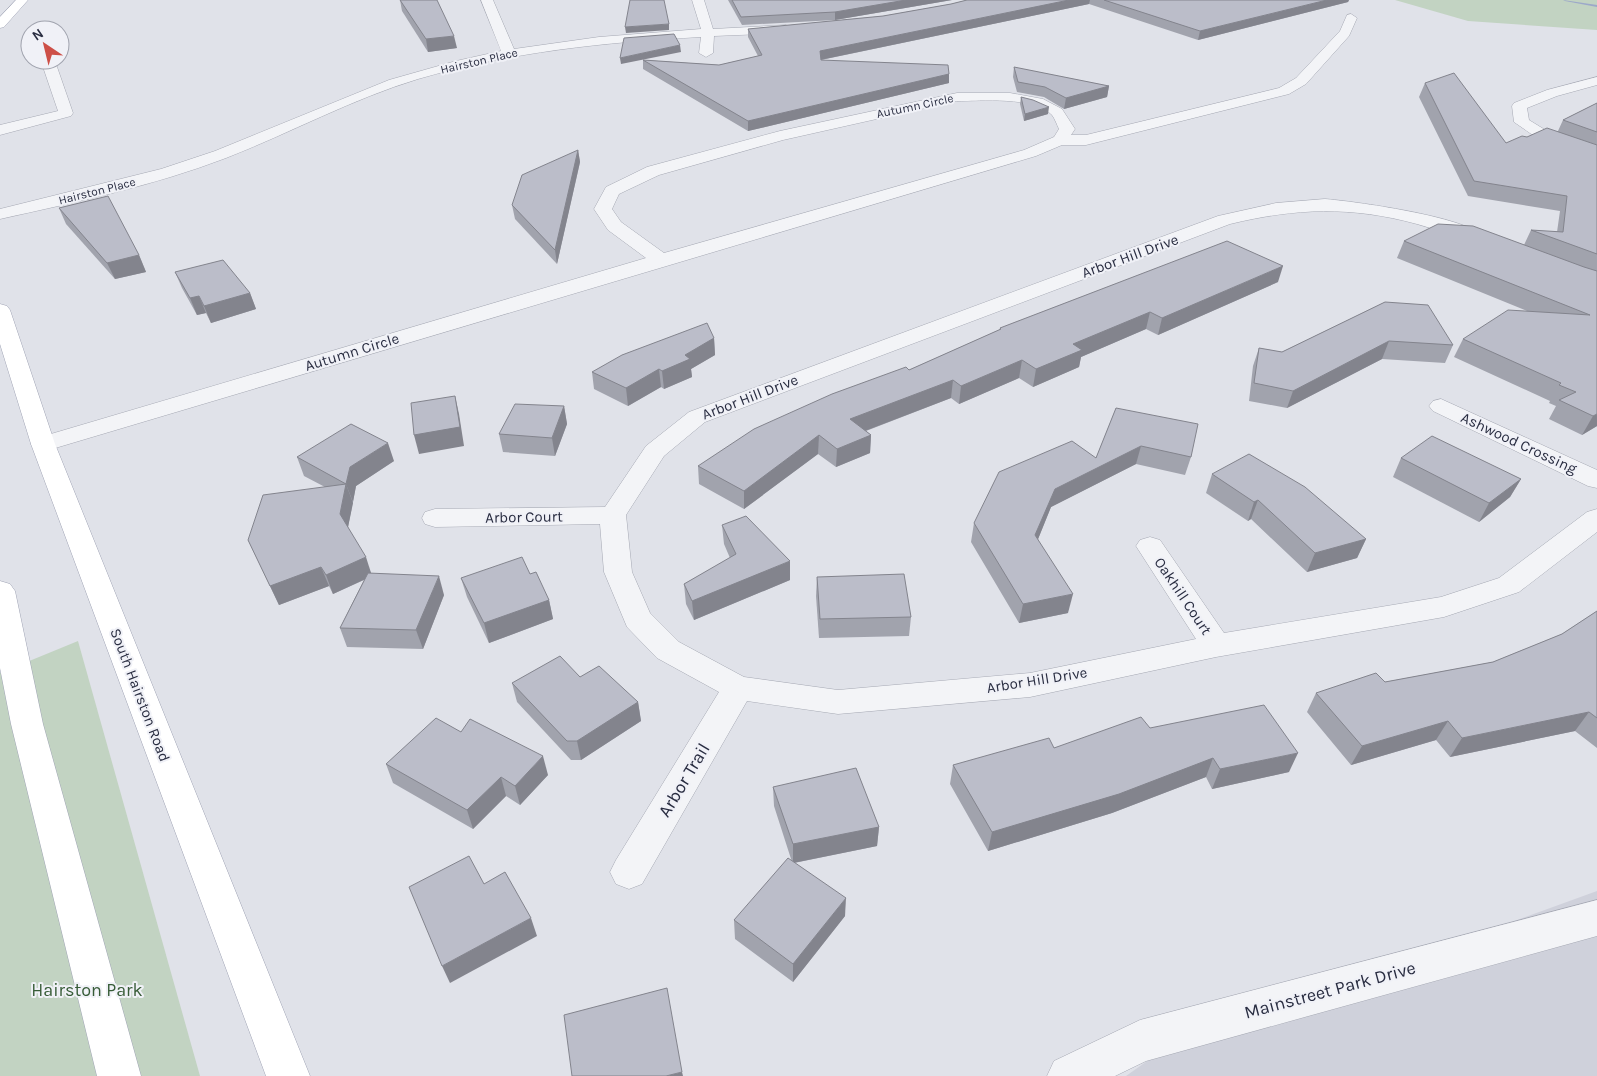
<svg xmlns="http://www.w3.org/2000/svg" width="1597" height="1076" viewBox="0 0 1597 1076" font-family="Karla,sans-serif">
  <style>
    .built { fill: #cfd1db }
    .green { fill: #c2d3c2 }
    .lines { fill: none; stroke-linecap: round; stroke-linejoin: round }
    .stream { fill: #9ca8c9; fill-rule: evenodd }
    .minor-casing { stroke: #a5a8b3; stroke-width: 1 }
    .major-casing { stroke: #a0a4b5; stroke-width: 1 }
    .minor { fill: #f3f4f7; fill-rule: evenodd }
    .major { fill: #fff; fill-rule: evenodd }
    .wall { fill: #a1a3ad }
    .shaded-wall { fill: #83848d }
    .building { fill: #bbbdc9; stroke: #83848d }
    .labels { text-anchor: middle; stroke-width: 4; stroke-linejoin: round; paint-order: stroke }
    .far-street-label { font-size: 12px; fill: #292d41; stroke: #f0f1f7 }
    .street-label { font-size: 15px; fill: #292d41; stroke: #f0f1f7 }
    .near-street-label { font-size: 18px; fill: #292d41; stroke: #f0f1f7 }
    .near-park-label { font-size: 18px; fill: #375c37; stroke: #f0f1f7 }
  </style>
  <rect width="100%" height="100%" fill="#e0e2e9"/>
  <polygon class="built" points="1597,891 1597,1076 1126,1076 1167,1047"/>
  <g class="green">
    <polygon points="1395,0 1597,0 1597,30 1468,21"/>
    <polygon points="78,641 200,1076 0,1076 0,673"/>
  </g>
  <g class="lines">
    <polygon class="stream" points="1563,0 1597,5 1597,7 1565,1"/>
    <defs>
      <g id="minor">
        <path d="M481 0H493L514 49 599 37 701 29 692 0H704L713 29 786 25 792 29 786 33 714 36 713 53 706 57 699 53 701 37C606 42 510 52 418 79 352 99 290 133 226 158 153 186 76 202 0 219V209L161 169 215 151 389 80 456 61 501 51Z"/>
        <path d="M1351 14 1357 18 1349 36 1306 84 1289 94 1086 145H1062L1036 156 52 449 43 451 34 449 31 444 34 439 646 258 608 230 594 209 606 187 647 167 780 131 957 93H1010L1043 99 1062 109 1075 129 1071 135H1086L1279 88 1296 78 1340 31 1347 15ZM957 101C981 101 1034 96 1052 115 1055 119 1057 125 1059 129L1054 137 1024 150 664 253 621 222 612 209 619 194 659 175 783 140Z"/>
        <polygon points="49,60 56,64 73,113 71,116 0,135 0,125 58,111 42,64"/>
        <polygon points="1597,77 1597,85 1557,96 1527,108 1529,120 1555,136 1597,151 1597,162 1543,142 1514,122 1512,106 1514,103 1547,90"/>
        <path d="M1325 199C1352 201 1468 217 1481 236L1479 240 1472 242C1453 237 1436 229 1417 224 1351 206 1296 208 1230 224L705 422 664 456 626 515 632 572 650 613 679 642 744 677 838 690 1030 673 1196 639 1136 546 1140 540 1150 537 1160 540 1224 633 1441 597 1499 578 1587 512 1597 509V532L1519 592 1444 617 1216 657 1030 697 838 714 747 701 642 884 629 889 616 884 610 872 616 860 719 692 657 658 627 627 604 572 600 524 435 527 425 524 422 518 425 512 435 509 605 507 646 446 689 412 1218 216 1276 203Z"/>
        <polygon points="1441,399 1597,470 1597,488 1588,486 1433,411 1429,406 1433,401"/>
        <polygon points="1597,900 1597,936 1146,1061 1115,1076 1047,1076 1054,1061 1140,1020"/>
      </g>
      <g id="major">
        <polygon points="16,0 28,0 4,27 0,28 0,17"/>
        <polygon points="0,304 7,306 10,310 55,444 310,1076 266,1076 31,444 0,344"/>
        <polygon points="0,581 10,584 15,591 43,724 141,1076 97,1076 11,724 0,668"/>
      </g>
    </defs>
    <use href="#minor" class="minor-casing"/>
    <use href="#major" class="major-casing"/>
    <use href="#minor" class="minor"/>
    <use href="#major" class="major"/>
  </g>
  <g class="wall">
    <polygon points="400,0 457,48 428,52 402,11"/>
    <polygon points="728,0 952,0 835,20 742,25"/>
    <polygon points="967,0 1349,0 1348,2 1198,40 1089,4 821,60 949,74 949,83 748,131 643,69 643,60 719,65 758,56 748,37 748,29 883,16 951,4"/>
    <polygon points="1014,67 1109,86 1107,97 1064,109 1044,97 1017,92 1013,77"/>
    <polygon points="1425,83 1506,143 1527,137 1558,131 1563,120 1597,103 1597,426 1582,435 1549,419 1556,406 1549,403 1550,401 1454,357 1463,339 1527,311 1397,258 1404,241 1524,245 1531,230 1557,232 1560,211 1468,196 1419,97"/>
    <polygon points="1021,97 1048,114 1024,121 1020,104"/>
    <polygon points="578,150 580,162 557,264 515,219 512,205"/>
    <polygon points="59,208 139,255 146,272 115,279 66,224"/>
    <polygon points="175,272 250,293 256,309 211,323 206,313 197,315 182,288"/>
    <polygon points="1278,282 1158,335 1146,329 1081,357 1079,367 1033,387 1019,378 959,404 951,398 866,431 871,435 870,453 836,467 818,454 744,509 699,484 698,466 909,370 999,330 1000,328"/>
    <polygon points="1385,302 1453,345 1445,363 1382,359 1287,408 1249,401 1253,366 1259,348 1282,352"/>
    <polygon points="714,338 715,355 691,369 692,377 664,389 661,387 628,406 594,389 592,372"/>
    <polygon points="564,406 567,424 555,456 503,452 499,434"/>
    <polygon points="1116,408 1191,457 1185,475 1136,464 1051,507 1038,539 1068,613 1019,623 971,542 974,523 1096,458"/>
    <polygon points="297,457 394,461 356,486 348,527 371,573 444,595 423,649 347,647 340,628 364,580 333,594 329,586 279,605 248,540 325,487 304,476"/>
    <polygon points="1401,458 1521,479 1510,497 1479,522 1393,477"/>
    <polygon points="1212,474 1366,539 1357,558 1307,572 1251,519 1248,521 1206,493"/>
    <polygon points="722,525 790,580 694,620 686,604 684,584 730,558 724,544"/>
    <polygon points="530,574 549,600 553,619 489,643 467,597 461,578"/>
    <polygon points="817,577 911,617 909,636 819,638 816,596"/>
    <polygon points="1597,611 1597,748 1575,731 1450,757 1436,740 1351,765 1307,712 1316,693 1385,682 1493,662 1562,634"/>
    <polygon points="580,677 638,702 641,721 581,760 571,760 517,702 512,683"/>
    <polygon points="1150,728 1289,772 1212,789 1206,777 1112,813 988,851 950,784 953,765 1054,748"/>
    <polygon points="461,732 548,775 520,805 506,796 473,829 393,783 386,764"/>
    <polygon points="773,787 879,827 877,846 794,863 845,916 793,982 735,939 734,920 792,862 774,806"/>
  </g>
  <g class="shaded-wall">
    <polygon points="906,0 952,0 835,20 835,12"/>
    <polygon points="1069,0 1090,0 1089,4 820,60 820,51"/>
    <polygon points="1327,0 1349,0 1348,2 1198,40 1200,31"/>
    <polygon points="669,24 669,30 626,33 625,27"/>
    <polygon points="454,36 457,48 428,52 426,39"/>
    <polygon points="680,45 681,52 621,64 620,58"/>
    <polygon points="949,74 949,83 748,131 748,121"/>
    <polygon points="1109,86 1107,97 1064,109 1066,98"/>
    <polygon points="1049,107 1048,114 1024,121 1025,114"/>
    <polygon points="578,150 580,162 557,264 555,250"/>
    <polygon points="139,255 146,272 115,279 107,263"/>
    <polygon points="1283,266 1278,282 1158,335 1162,318"/>
    <polygon points="250,293 256,309 211,323 204,306"/>
    <polygon points="199,296 206,313 197,315 190,298"/>
    <polygon points="1150,312 1146,329 1081,357 1079,367 1033,387 1036,369 1073,344"/>
    <polygon points="714,338 715,355 691,369 692,377 664,389 662,371 685,355"/>
    <polygon points="1389,341 1382,359 1287,408 1293,391"/>
    <polygon points="1022,360 1019,378 959,404 961,386"/>
    <polygon points="659,369 661,387 628,406 626,388"/>
    <polygon points="953,380 951,398 849,437 850,419"/>
    <polygon points="455,396 459,414 464,446 419,454 414,435"/>
    <polygon points="564,406 567,424 555,456 552,438"/>
    <polygon points="1597,414 1597,426 1582,435 1593,416"/>
    <polygon points="819,435 818,454 744,509 744,491"/>
    <polygon points="871,435 870,453 836,467 837,449"/>
    <polygon points="388,443 394,461 356,486 353,502 346,484 350,467"/>
    <polygon points="1141,446 1136,464 1051,507 1032,554 1035,535 1055,489"/>
    <polygon points="1521,479 1510,497 1479,522 1489,503"/>
    <polygon points="346,484 353,503 347,532 340,514"/>
    <polygon points="1258,500 1251,519 1248,521 1254,502"/>
    <polygon points="1366,539 1357,558 1307,572 1315,553"/>
    <polygon points="366,557 372,576 333,594 326,575"/>
    <polygon points="790,561 790,580 694,620 692,601"/>
    <polygon points="321,567 329,586 279,605 270,586"/>
    <polygon points="439,576 444,595 423,649 416,630"/>
    <polygon points="1073,594 1068,613 1019,623 1023,604"/>
    <polygon points="549,600 553,619 489,643 484,623"/>
    <polygon points="638,702 641,721 581,760 577,741"/>
    <polygon points="1589,712 1575,731 1450,757 1462,738"/>
    <polygon points="1448,721 1436,740 1351,765 1362,746"/>
    <polygon points="1298,753 1289,772 1212,789 1220,769"/>
    <polygon points="543,756 548,775 520,805 515,786"/>
    <polygon points="1213,758 1206,777 1112,813 988,851 992,832"/>
    <polygon points="501,777 506,796 473,829 467,810"/>
    <polygon points="879,827 877,846 793,863 793,844"/>
    <polygon points="846,898 845,916 793,982 793,964"/>
    <polygon points="531,918 537,936 450,983 442,966"/>
    <polygon points="682,1072 683,1076 666,1076"/>
  </g>
  <g class="building">
    <polygon points="400,0 437,0 454,36 426,39"/>
    <polygon points="630,0 664,0 669,24 625,27"/>
    <polygon points="732,0 906,0 835,12 741,17"/>
    <polygon points="967,0 1069,0 820,51 821,60 948,65 949,74 748,121 643,60 719,65 762,55 748,29 883,16 951,4"/>
    <polygon points="1104,0 1327,0 1200,31"/>
    <polygon points="674,34 680,45 620,58 624,38"/>
    <polygon points="1014,67 1109,86 1066,98 1045,87 1018,82"/>
    <polygon points="1454,73 1506,143 1522,136 1527,137 1547,128 1597,145 1597,254 1531,230 1563,232 1567,196 1474,181 1425,83"/>
    <polygon points="1021,97 1033,100 1049,107 1025,114"/>
    <polygon points="1597,103 1597,132 1563,120"/>
    <polygon points="578,150 555,250 512,205 522,175"/>
    <polygon points="108,196 139,255 107,263 59,208"/>
    <polygon points="1438,224 1473,226 1584,267 1597,271 1597,414 1593,416 1559,400 1576,392 1559,385 1561,383 1463,339 1508,310 1590,315 1404,241"/>
    <polygon points="1227,241 1283,266 1162,318 1150,312 1073,344 1082,350 1036,369 1022,360 961,386 953,380 850,419 871,435 837,449 819,435 744,491 698,466 754,429 832,394 906,367 909,370 1001,329 1000,328"/>
    <polygon points="223,260 250,293 204,306 199,296 190,298 175,272"/>
    <polygon points="1385,302 1428,305 1453,345 1389,341 1293,391 1254,383 1259,348 1282,352"/>
    <polygon points="707,323 714,338 685,355 690,359 662,371 659,369 626,388 592,372 622,355"/>
    <polygon points="455,396 460,427 414,435 411,403"/>
    <polygon points="515,404 564,406 552,438 499,434"/>
    <polygon points="1116,408 1198,424 1191,457 1141,446 1055,489 1035,535 1073,594 1023,604 974,523 999,472 1072,441 1096,458"/>
    <polygon points="351,424 388,443 350,467 346,484 297,457"/>
    <polygon points="1432,436 1521,479 1489,503 1401,458"/>
    <polygon points="1249,454 1305,487 1366,539 1315,553 1258,500 1254,502 1212,474"/>
    <polygon points="346,484 340,514 366,557 326,575 321,567 270,586 248,540 263,495"/>
    <polygon points="746,516 790,561 692,601 684,584 736,554 722,525"/>
    <polygon points="522,557 530,574 536,572 549,600 484,623 461,578"/>
    <polygon points="368,573 439,576 416,630 340,628"/>
    <polygon points="904,574 911,617 820,619 817,577"/>
    <polygon points="1597,611 1597,718 1589,712 1462,738 1448,721 1362,746 1316,693 1376,673 1385,682 1493,662 1562,634"/>
    <polygon points="560,656 580,677 599,666 638,702 577,741 567,741 512,683"/>
    <polygon points="1264,705 1298,753 1220,769 1213,758 1119,794 992,832 953,765 1049,738 1054,748 1141,717 1150,728"/>
    <polygon points="436,718 461,732 470,719 543,756 515,786 501,777 467,810 386,764"/>
    <polygon points="856,768 879,827 793,844 773,787"/>
    <polygon points="469,856 484,884 505,872 531,918 442,966 409,887"/>
    <polygon points="788,858 846,898 793,964 734,920"/>
    <polygon points="667,988 682,1072 666,1076 572,1076 564,1015"/>
  </g>
  <g class="labels">
    <g class="far-street-label">
      <text transform="translate(479 61) rotate(-13)" y="4">Hairston Place</text>
      <text transform="translate(915 106) rotate(-12)" y="4">Autumn Circle</text>
      <text transform="translate(97 191) rotate(-14)" y="4">Hairston Place</text>
    </g>
    <g class="street-label">
      <text transform="translate(1130 256) rotate(-20)" y="5">Arbor Hill Drive</text>
      <text transform="translate(352 352) rotate(-17)" y="5">Autumn Circle</text>
      <text transform="translate(750 397) rotate(-21)" y="5">Arbor Hill Drive</text>
      <text transform="translate(1519 443) rotate(25)" y="5">Ashwood Crossing</text>
      <text transform="translate(524 517) rotate(-1)" y="5">Arbor Court</text>
      <text transform="translate(1183 596) rotate(56)" y="5">Oakhill Court</text>
      <text transform="translate(1037 680) rotate(-9)" y="5">Arbor Hill Drive</text>
      <text transform="translate(140 695) rotate(69)" y="5">South Hairston Road</text>
    </g>
    <g class="near-street-label">
      <text transform="translate(684 780) rotate(-59)" y="6">Arbor Trail</text>
      <text transform="translate(1330 990) rotate(-15)" y="6">Mainstreet Park Drive</text>
    </g>
    <g class="near-park-label">
      <text x="87" y="996">Hairston Park</text>
    </g>
  </g>
  <g transform="translate(45 45) rotate(325)"><circle r="24" fill="#f0f1f7" stroke="#a0a3ae"/>
  <path d="M0-4L9 19L0 12L-9 19Z" fill="#cd4f47"/>
  <text y="-8" font-size="14" font-weight="bold" text-anchor="middle" fill="#292d41">N</text>
  </g>
</svg>
